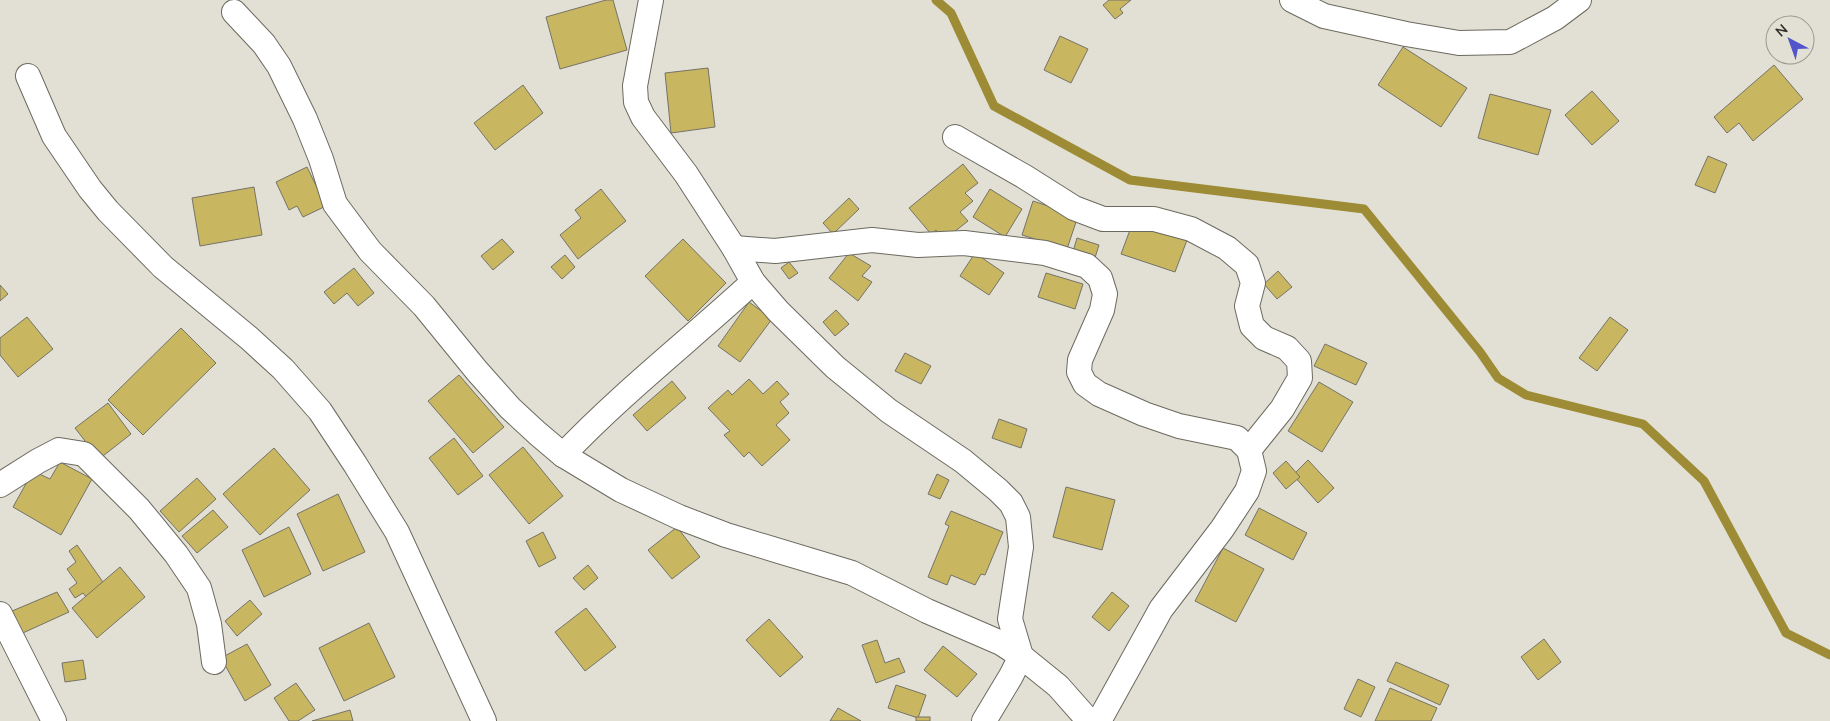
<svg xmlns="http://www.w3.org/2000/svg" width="1830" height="721" viewBox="0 0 1830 721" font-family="'Nunito Sans',sans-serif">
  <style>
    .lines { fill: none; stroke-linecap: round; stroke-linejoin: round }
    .stream { stroke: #9d8c35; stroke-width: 9 }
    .building { fill: #c8b661; stroke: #757368 }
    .street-casing { stroke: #6c6a5f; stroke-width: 26 }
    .street { stroke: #fff; stroke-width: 24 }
  </style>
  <rect width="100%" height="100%" fill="#e2e0d4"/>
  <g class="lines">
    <polyline class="stream" points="936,0 951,13 994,106 1130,180 1364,209 1480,352 1498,378 1526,395 1643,424 1704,481 1786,633 1830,655"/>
  </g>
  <g class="building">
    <polygon points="606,0 613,0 627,50 560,69 546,17"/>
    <polygon points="1109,0 1131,0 1120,9 1123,13 1115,19 1103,5"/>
    <polygon points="1060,36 1088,49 1071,83 1044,70"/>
    <polygon points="1403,47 1467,88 1441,127 1378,85"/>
    <polygon points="1774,65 1803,99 1753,141 1739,123 1727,133 1714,117"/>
    <polygon points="708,68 715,127 671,133 665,73"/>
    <polygon points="523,85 543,113 495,150 474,123"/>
    <polygon points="1592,91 1619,121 1592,145 1565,115"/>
    <polygon points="1490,94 1551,110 1538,155 1478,138"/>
    <polygon points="1708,156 1727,164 1715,193 1695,185"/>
    <polygon points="963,164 978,183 965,193 973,201 960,212 968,221 944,240 936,230 931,234 909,208"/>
    <polygon points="307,167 326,206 303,217 297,206 289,210 276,182"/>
    <polygon points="254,187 262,235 200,246 192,198"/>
    <polygon points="601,189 626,221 578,259 560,235 581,218 575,210"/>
    <polygon points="990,189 1022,209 1005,237 973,217"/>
    <polygon points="849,198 859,209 833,234 823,223"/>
    <polygon points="1033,201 1078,216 1067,249 1022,235"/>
    <polygon points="1133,222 1187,240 1175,272 1121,254"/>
    <polygon points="1077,238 1099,245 1094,261 1072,255"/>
    <polygon points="502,239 514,252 493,270 481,256"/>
    <polygon points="683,239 726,283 688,321 645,276"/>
    <polygon points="849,253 871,266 862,276 872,282 858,301 829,278"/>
    <polygon points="975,253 1004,273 989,295 960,276"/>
    <polygon points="565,255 575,267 562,279 551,267"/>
    <polygon points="789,262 798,273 789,279 781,268"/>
    <polygon points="354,268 374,293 358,306 347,293 334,304 324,292"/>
    <polygon points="1278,271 1292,287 1277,299 1264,284"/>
    <polygon points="1046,273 1083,284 1075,309 1038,297"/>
    <polygon points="0,285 8,294 0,301"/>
    <polygon points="749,302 772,319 740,362 718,346"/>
    <polygon points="836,310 849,324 835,336 823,322"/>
    <polygon points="27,317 53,349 18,377 0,355 0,338"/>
    <polygon points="1610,317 1628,330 1597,371 1579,358"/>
    <polygon points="181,328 216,363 143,435 108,400"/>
    <polygon points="1325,344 1367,363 1356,385 1314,366"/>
    <polygon points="905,353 931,366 921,384 895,371"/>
    <polygon points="459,375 504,427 473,453 428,401"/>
    <polygon points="749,379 763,394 777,381 789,394 780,402 789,413 776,425 790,440 762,466 749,452 744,457 724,435 730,431 708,408 728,390 732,395"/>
    <polygon points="672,381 686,398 647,431 633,415"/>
    <polygon points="1319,382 1353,402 1322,452 1288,431"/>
    <polygon points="108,403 131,434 99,459 75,428"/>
    <polygon points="999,419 1027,429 1021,448 992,438"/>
    <polygon points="454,438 483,476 458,495 429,458"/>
    <polygon points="523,447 563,496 529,524 489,475"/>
    <polygon points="274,448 310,490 260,535 223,494"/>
    <polygon points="1308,460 1334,488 1318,503 1293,475"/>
    <polygon points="1286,461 1300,477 1286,489 1273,473"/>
    <polygon points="60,462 92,479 61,535 13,507 33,471 50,479"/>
    <polygon points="937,474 949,480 940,499 928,494"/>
    <polygon points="197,478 216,499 179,532 160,511"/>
    <polygon points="1066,487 1115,500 1102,550 1053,537"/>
    <polygon points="338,494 365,552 323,571 297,514"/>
    <polygon points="1259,508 1307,533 1293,560 1245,535"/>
    <polygon points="213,510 228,527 197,553 182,536"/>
    <polygon points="951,511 1003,532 985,575 981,574 975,585 951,575 947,585 928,577 949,526 945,524"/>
    <polygon points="289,527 311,574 264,597 242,550"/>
    <polygon points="677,527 700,557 672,579 648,550"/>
    <polygon points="543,532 556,558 539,567 526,541"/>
    <polygon points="77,545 112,595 94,607 83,593 75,598 69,589 77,583 67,569 76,562 69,551"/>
    <polygon points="1223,548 1264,569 1236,622 1195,601"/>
    <polygon points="588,565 598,578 584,590 573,578"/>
    <polygon points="120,567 145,597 97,638 72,608"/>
    <polygon points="57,592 69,612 14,637 5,614"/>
    <polygon points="1112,592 1129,606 1109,631 1092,617"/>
    <polygon points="250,600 262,614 237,636 225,621"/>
    <polygon points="586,608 616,647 585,671 555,632"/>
    <polygon points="769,619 803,657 780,677 746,640"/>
    <polygon points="369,623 395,677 344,701 319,648"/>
    <polygon points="1544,639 1561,662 1538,680 1521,657"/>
    <polygon points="877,640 885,663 899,658 905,672 876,683 862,645"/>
    <polygon points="247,644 271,685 245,701 221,658"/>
    <polygon points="943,646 977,674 957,697 924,670"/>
    <polygon points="83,660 86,679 65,682 62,663"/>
    <polygon points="1396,662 1449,685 1440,705 1387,681"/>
    <polygon points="1358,679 1375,687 1361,717 1344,709"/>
    <polygon points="296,683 315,710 298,721 289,721 274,698"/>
    <polygon points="896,685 926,695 918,718 888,708"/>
    <polygon points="1390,688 1437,708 1431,721 1375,721"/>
    <polygon points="838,708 861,721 830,721"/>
    <polygon points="350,710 353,721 312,721"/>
    <rect x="916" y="717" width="14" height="4"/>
  </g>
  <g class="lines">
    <defs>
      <g id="street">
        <polyline points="651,0 635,86 636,102 643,117 686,174 734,248 753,282 778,311 835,367 889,411 963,461 998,490 1011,503 1018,517 1021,547 1010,619 1021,656 1011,676 984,721"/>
        <polyline points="1292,0 1324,16 1406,34 1459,43 1510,42 1555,18 1579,0"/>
        <polyline points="234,12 264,44 279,66 305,119 321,159 335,204 370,251 424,306 477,371 510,408 537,433 563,455 621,490 679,517 726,535 852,573 927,611 1001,643 1021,656 1058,686 1089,721"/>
        <polyline points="28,76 54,136 90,189 108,211 163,267 249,338 283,369 320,411 355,464 397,532 484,721"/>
        <polyline points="955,137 1025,177 1074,208 1103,219 1154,219 1191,229 1227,248 1247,265 1253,283 1247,306 1252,326 1264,338 1287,348 1299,361 1300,378 1282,409 1249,450"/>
        <polyline points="734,248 775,251 872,240 918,245 964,243 1045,253 1087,266 1100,278 1105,294 1102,310 1080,360 1079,372 1085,384 1099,394 1144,414 1179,426 1237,438 1249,450 1254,471 1247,491 1222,529 1161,609 1099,721"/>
        <path d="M563 455C623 392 690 340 753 282"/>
        <polyline points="0,485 38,461 59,450 84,454 139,509 176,554 199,588 209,624 214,662"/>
        <polyline points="0,614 54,721"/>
      </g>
    </defs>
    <use href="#street" class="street-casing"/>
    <use href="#street" class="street"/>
  </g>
  <g transform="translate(1790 40) rotate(319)"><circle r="24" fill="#e2e0d4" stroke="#9a9990"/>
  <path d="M0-4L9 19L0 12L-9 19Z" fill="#5354cb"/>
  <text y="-8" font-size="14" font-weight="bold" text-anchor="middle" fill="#2f2f2a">N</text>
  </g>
</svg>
